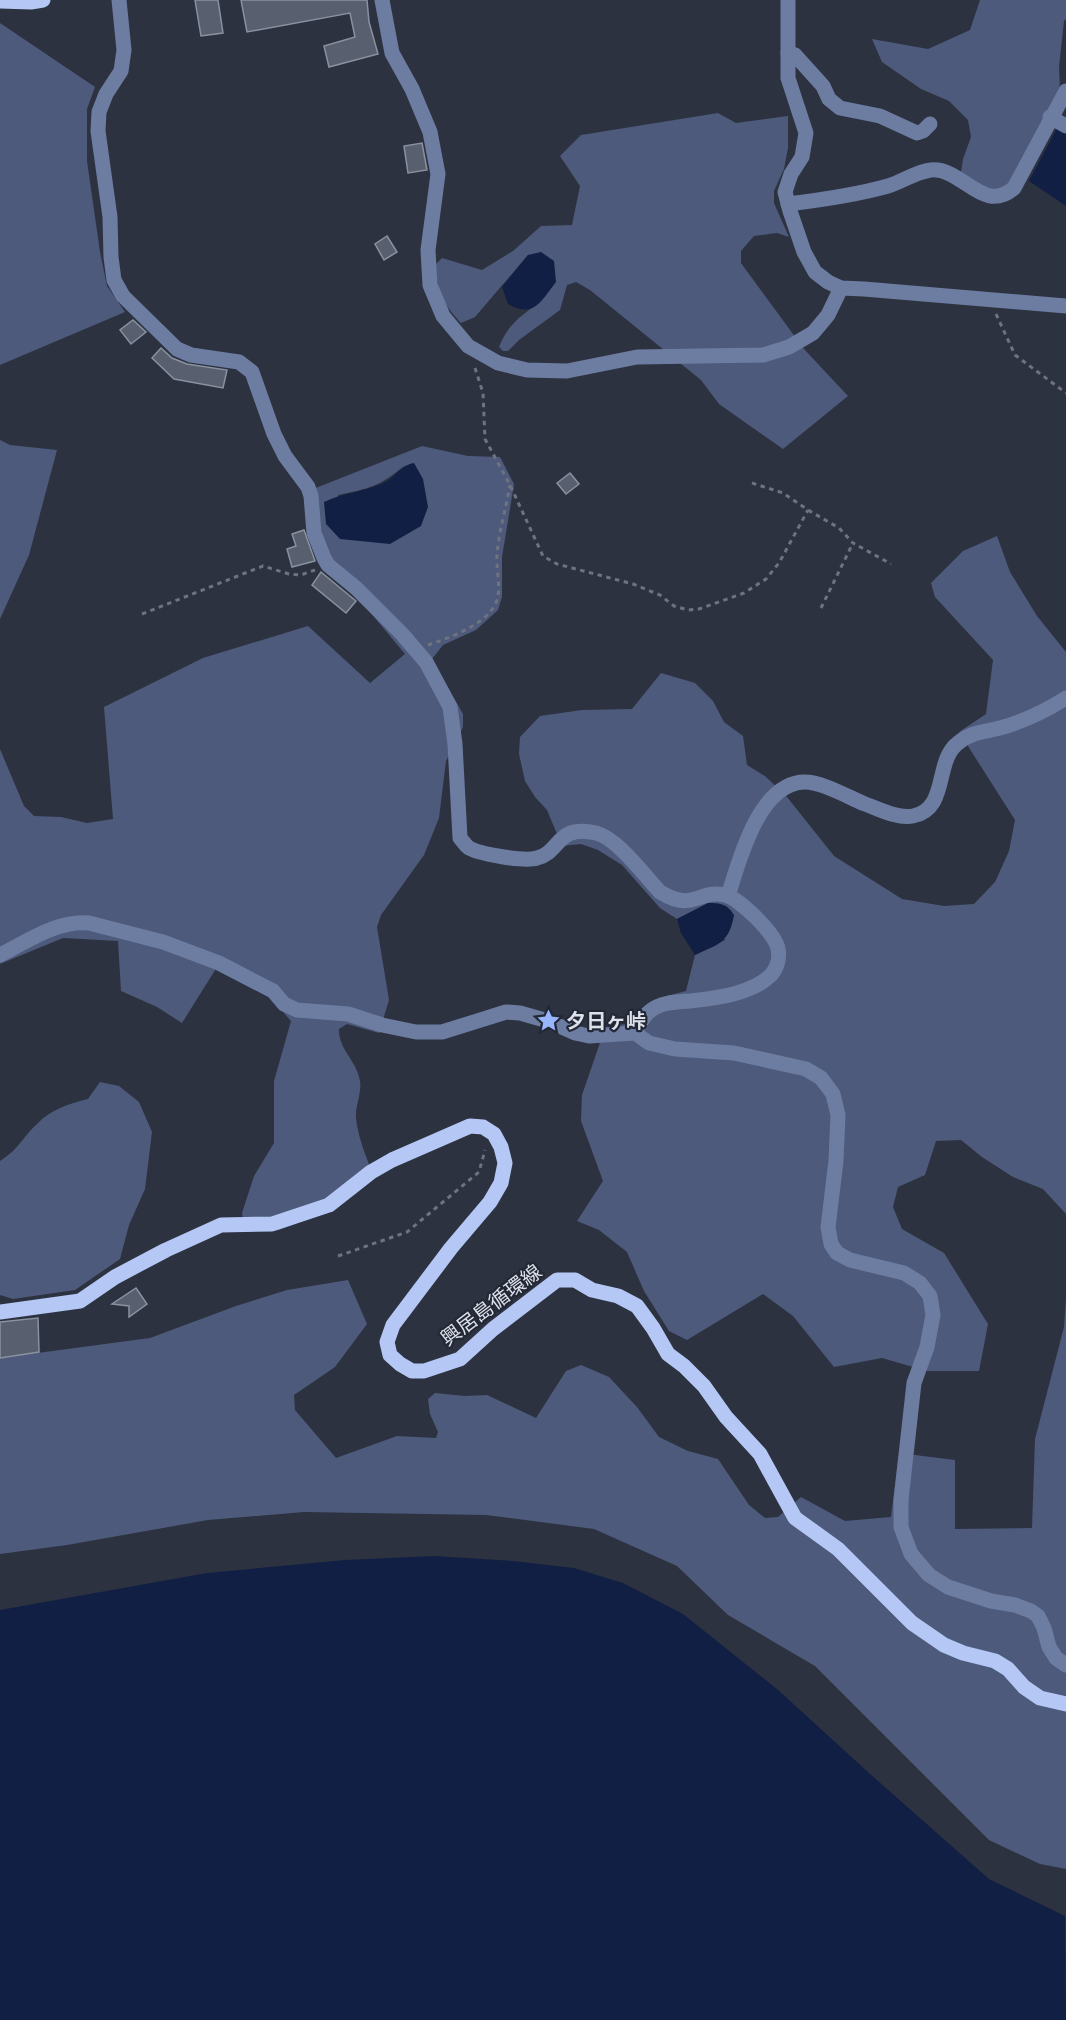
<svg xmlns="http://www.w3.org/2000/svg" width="1066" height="2020" viewBox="0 0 1066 2020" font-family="Spectral,'Noto Sans JP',serif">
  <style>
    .green { fill: #4d5a7b; fill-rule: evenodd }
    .water { fill: #121f44 }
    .building { fill: #585f6e; stroke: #8a91a1; stroke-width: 1.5 }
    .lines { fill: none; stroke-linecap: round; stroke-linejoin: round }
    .path { stroke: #6f737f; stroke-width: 3; stroke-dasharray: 4.5 4.5; stroke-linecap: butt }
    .minor { stroke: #6d7da2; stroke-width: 15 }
    .major { stroke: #b4c7f5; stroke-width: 15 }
    .labels { text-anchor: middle; stroke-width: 4.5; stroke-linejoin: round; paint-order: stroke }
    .poi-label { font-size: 20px; font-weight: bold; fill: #dde1ea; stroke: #232836; text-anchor: start }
    .street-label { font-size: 20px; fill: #dde1ea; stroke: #232836 }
  </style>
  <rect width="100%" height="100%" fill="#2d3240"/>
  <g class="green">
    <polygon points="980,0 1066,0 1066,19 1064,21 1059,67 1060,93 1012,181 999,190 980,186 961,172 963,159 971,137 968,120 949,101 921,89 882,62 872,39 928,49 970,30"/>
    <polygon points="0,23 95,87 87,109 87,161 100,252 107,286 125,312 0,365"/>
    <path d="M718 113 736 123 788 116V148L784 169 774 191V203L789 237 777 233 754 236 741 251V263L804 349 848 396 783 449 719 404 701 380 590 290 576 282 567 285 560 310 519 340 508 351H503L499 347C507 325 522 315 540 302L528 255 475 317 461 323C443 304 436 291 436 264L442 258 482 270 513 251 541 226 572 225 580 186 560 156 581 135Z"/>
    <polygon points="0,440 10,445 57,450 29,555 0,619"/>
    <path d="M422 446 468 456 500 457 514 484 502 557V597L498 610 476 630 443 645 432 659 463 714V727L446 761 439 818 424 855 381 915 377 927 389 1000 379 1033 347 1024 339 1029C338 1049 357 1061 360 1081 362 1093 355 1106 356 1118 358 1138 367 1159 374 1177L330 1211 279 1230 245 1232 242 1213 254 1176 274 1143V1081L291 1021 267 994 217 967 182 1023 157 1007 121 991 118 941 63 938 0 964V749L24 806 34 816 61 817 87 823 113 819 104 707 203 658 308 626 370 683 405 654 365 606 321 566 303 493ZM405 465 340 539 338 495C368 489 381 486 405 465Z"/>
    <polygon points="997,536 1010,572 1037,616 1066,652 1066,1214 1043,1189 1013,1177 982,1157 961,1140 936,1141 925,1175 898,1187 893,1207 902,1229 944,1253 988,1324 979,1371 927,1371 882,1358 834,1367 793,1316 763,1294 687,1340 669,1331 644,1291 627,1252 599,1230 577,1221 603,1181 581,1121 582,1095 605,1028 625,1024 639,1011 659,998 686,991 695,955 725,940 709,903 677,919 660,908 622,865 598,850 581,844 562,846 547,810 535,797 525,781 519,754 520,737 540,716 582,710 632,709 661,673 695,683 713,701 724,722 743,736 747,765 765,776 787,797 834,856 902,899 944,906 974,904 995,882 1009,851 1015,820 959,732 986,714 993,660 935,597 931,583 963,551"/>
    <path d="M100 1082 119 1086 139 1102 152 1132 145 1189 129 1225 120 1259 75 1290 13 1299 0 1295V1161C19 1149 22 1138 37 1124 50 1110 70 1103 88 1099Z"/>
    <polygon points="348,1280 367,1324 335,1367 294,1395 295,1410 336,1458 397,1436 436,1438 438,1432 430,1414 428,1399 435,1393 465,1396 487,1395 536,1418 566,1371 581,1365 609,1377 637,1407 659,1437 688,1451 718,1459 749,1505 765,1518 778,1517 801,1497 845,1521 891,1517 899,1453 955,1460 955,1529 1032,1528 1035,1439 1064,1327 1066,1298 1066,1869 1040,1864 989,1840 815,1666 728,1615 677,1566 594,1529 486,1515 304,1512 208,1520 67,1545 0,1554 0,1358 150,1338 236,1306 287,1290"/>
  </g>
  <g class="water">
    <polygon points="1058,126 1066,131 1066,206 1029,181"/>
    <path d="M541 252 554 261 556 282C541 301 534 319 508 304L502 287 528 255Z"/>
    <path d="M414 463 423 479 428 507 421 526 390 544 340 539 326 524 324 502C344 492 367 492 387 481 398 474 400 466 414 463Z"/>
    <path d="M708 903C721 903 727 904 734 915 729 943 719 944 695 955L681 933 677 919Z"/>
    <polygon points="434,1556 513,1561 574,1568 623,1583 683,1614 777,1689 869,1773 989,1879 1065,1916 1066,2020 0,2020 0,1610 207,1573 345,1560"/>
  </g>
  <g class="building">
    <polygon points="195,0 218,0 223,33 201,36"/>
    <polygon points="241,0 367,0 369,22 378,54 329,67 324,46 355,37 350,13 247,32"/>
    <polygon points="422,143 427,170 408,173 404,146"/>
    <polygon points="387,236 397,252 384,260 375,244"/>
    <polygon points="133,320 146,332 131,344 120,330"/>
    <polygon points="161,348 172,358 187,364 227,370 223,388 174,379 152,358"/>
    <polygon points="570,473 579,484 566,494 557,483"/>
    <polygon points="304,530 315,561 292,567 287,549 296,546 292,534"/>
    <polygon points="321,572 356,601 346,613 312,585"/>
    <polygon points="136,1288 147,1304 129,1317 129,1306 112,1304"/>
    <polygon points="38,1318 39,1352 0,1358 0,1322"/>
  </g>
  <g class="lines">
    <g class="path">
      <polyline points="996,314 1015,355 1066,393"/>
      <polyline points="475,368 483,393 485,439 510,485 543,556 557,564 633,584 660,595 674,606 688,610 699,609 744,593 766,579 779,563 808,510"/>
      <polyline points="752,483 783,493 808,510 839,528 853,543 891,564"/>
      <polyline points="821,608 853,543"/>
      <polyline points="142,614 263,566 289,574 301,575 315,570"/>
      <path d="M428 645C451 637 493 623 498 596 500 582 496 568 497 554 499 531 506 508 510 485"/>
      <polyline points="338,1256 407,1232 479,1172 485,1150"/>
    </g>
    <g class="minor">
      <path d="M119 0 124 50 121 71 106 94 99 112 98 131 110 217 111 257 114 280 123 296 177 349 191 355 239 362 252 372 274 434 285 456 308 487 311 496 314 533 324 558 328 565 356 588 402 634 426 662 450 707 455 744 460 838C463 841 465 845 469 848 480 854 524 862 537 858 561 852 556 824 596 833 617 838 644 875 660 892 695 913 697 889 725 895 739 898 776 934 778 949 780 958 777 968 771 975 752 994 716 998 690 1001 677 1002 661 1002 650 1011 643 1016 639 1025 635 1033"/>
      <polyline points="382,0 392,53 412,89 430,132 438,174 428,250 430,285 443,316 468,346 498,363 527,370 567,371 637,357 763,355 789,347 813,333 828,315 841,288"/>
      <polyline points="788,0 788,78 806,133 802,157 791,174 785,192 790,211 804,252 815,272 828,282 841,288 864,289 1066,306"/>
      <polyline points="788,53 795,55 823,86 829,99 840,108 880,116 917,133 923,131 930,124"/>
      <polyline points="1050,117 1066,126"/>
      <path d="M788 204C821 200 856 195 888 186 902 182 915 172 931 170 962 167 983 215 1014 188L1066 91"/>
      <path d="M728 896C739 861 759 782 805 782 822 782 848 797 865 804 879 809 897 819 913 816 949 809 934 761 958 743 971 732 984 732 1000 728 1022 722 1047 710 1066 698"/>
      <path d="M0 955C28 941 57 920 89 923L163 942 219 963 273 991 284 1004 297 1010 348 1014 382 1025 416 1032H442L506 1012 520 1013 548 1021 575 1033 589 1036 635 1033 649 1043 675 1049 734 1053 806 1069 821 1078 833 1094 838 1115 836 1161 828 1227 831 1244 837 1253 850 1260 904 1273 920 1283 930 1296 933 1315 927 1347 914 1383 901 1500V1527L911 1554 929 1575 948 1587 991 1601 1015 1605 1031 1611 1038 1616 1044 1628 1049 1647 1056 1658 1066 1665"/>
    </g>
    <g class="major">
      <polyline points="0,1 31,2 43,0"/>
      <polyline points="0,1312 80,1301 115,1277 166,1250 221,1225 272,1224 329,1205 371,1172 392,1160 470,1126 483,1127 494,1134 501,1147 505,1163 501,1183 490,1202 451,1248 393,1325 387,1342 390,1355 400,1364 412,1371 424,1371 460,1359 493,1329 557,1280 575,1280 592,1290 618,1296 637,1306 653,1328 668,1354 684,1366 704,1386 726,1417 760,1454 795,1518 838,1549 912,1623 944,1645 963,1653 995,1661 1008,1669 1024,1687 1040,1698 1066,1704"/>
    </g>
  </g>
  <defs>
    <symbol id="sight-bare" viewBox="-9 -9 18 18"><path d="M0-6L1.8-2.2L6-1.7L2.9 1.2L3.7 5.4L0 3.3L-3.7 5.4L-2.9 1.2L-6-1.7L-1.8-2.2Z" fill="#98b6fd" stroke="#232836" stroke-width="2.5" paint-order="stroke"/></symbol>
  </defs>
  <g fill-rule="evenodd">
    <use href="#sight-bare" x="532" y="1004" width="33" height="33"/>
  </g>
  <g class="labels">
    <g class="poi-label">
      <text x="566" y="1028">夕日ヶ峠</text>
    </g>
    <g class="street-label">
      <text transform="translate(491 1305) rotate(-37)" y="7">興居島循環線</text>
    </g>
  </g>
</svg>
